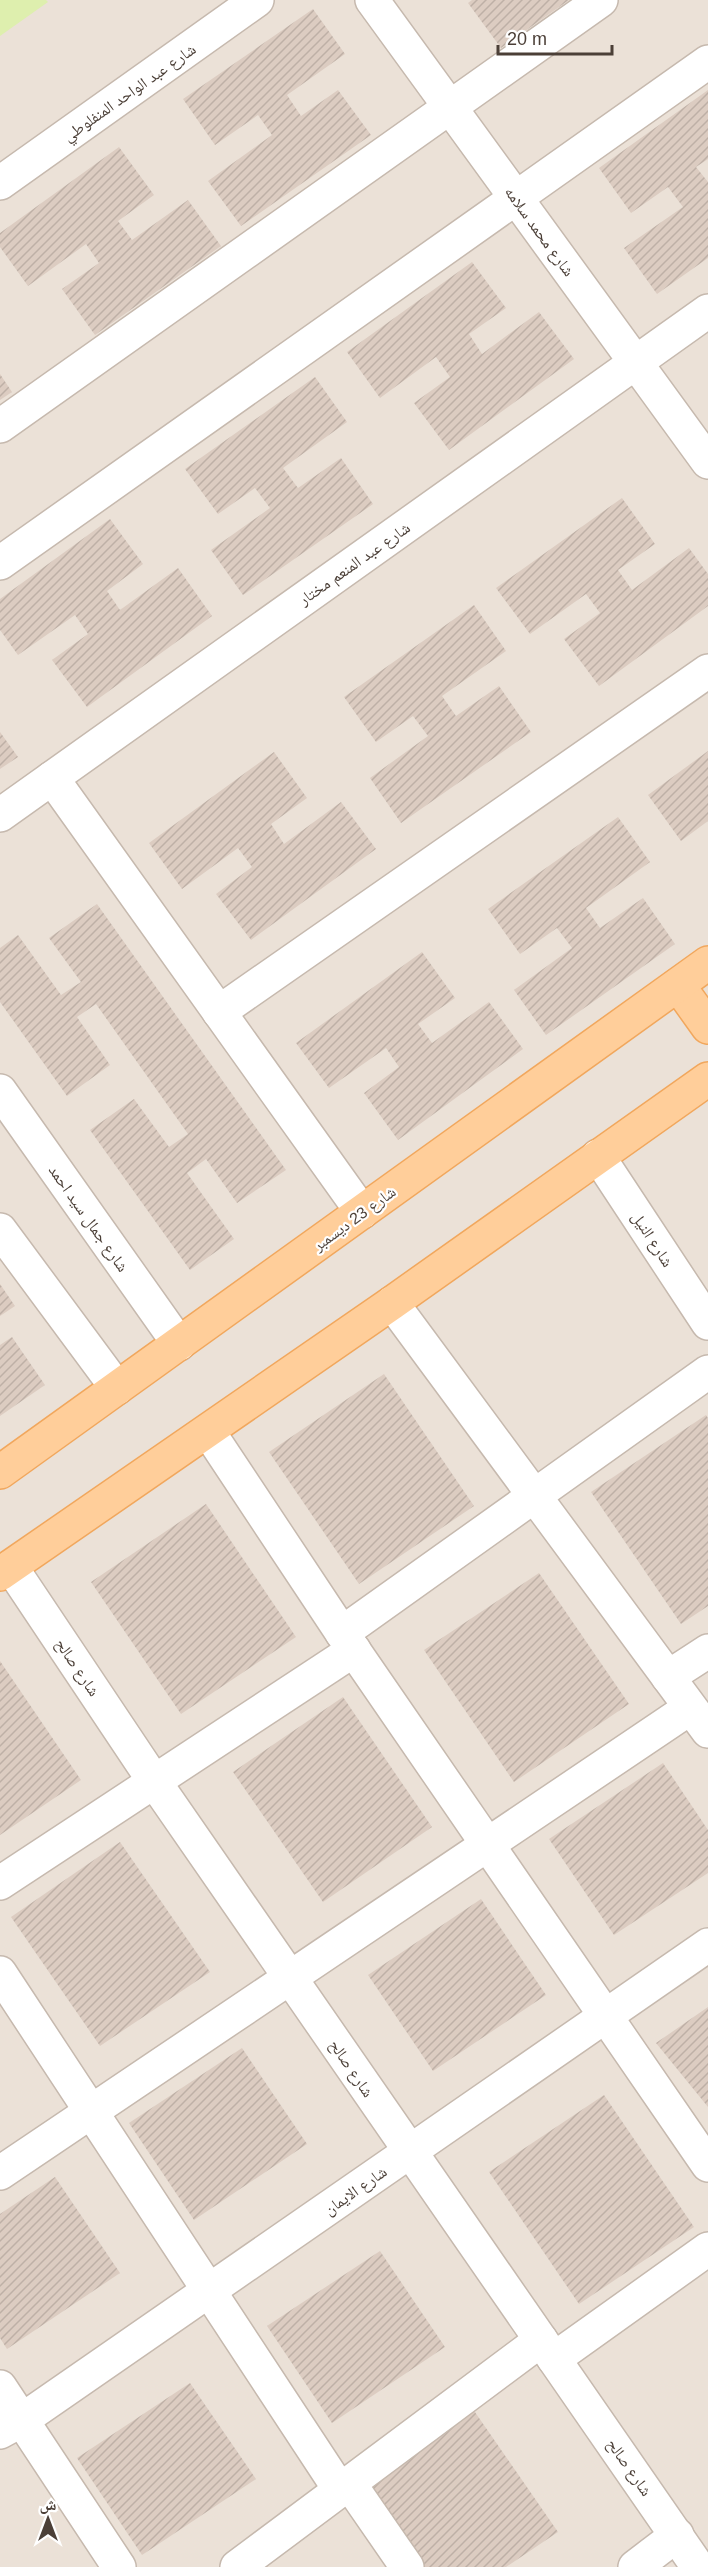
<svg xmlns="http://www.w3.org/2000/svg" width="708" height="2567" viewBox="0 0 708 2567" font-family="Helvetica,'Noto Naskh Arabic',sans-serif">
  <style>
    .residential { fill: #ebe1d7 }
    .green { fill: #deefae }
    .building { fill: url(#building-hatch) }
    .lines { fill: none; stroke-linecap: round; stroke-linejoin: round }
    .minor-casing { stroke: #c6b9ae; stroke-width: 36 }
    .primary-casing { stroke: #f1a75d; stroke-width: 36 }
    .minor { stroke: #fff; stroke-width: 33 }
    .primary { stroke: #ffce9a; stroke-width: 33 }
    .labels { text-anchor: middle; stroke-width: 4.5; stroke-linejoin: round; paint-order: stroke }
    .street-label { font-size: 16px; fill: #4b3f37; stroke: #fff }
  </style>
  <defs>
    <pattern id="building-hatch" width="6" height="6" patternUnits="userSpaceOnUse" patternTransform="scale(1.5)"><rect width="6" height="6" fill="#dcccc1"/><path d="M-1 1l2-2M0 6l6-6M5 7l2-2" fill="none" stroke="#beb0a6"/></pattern>
  </defs>
  <rect width="100%" height="100%" fill="#f6f0ea"/>
  <rect class="residential" x="0" y="0" width="708" height="2567"/>
  <polygon class="green" points="0,0 46,0 48,2 0,36"/>
  <g class="building">
    <polygon points="472,0 569,0 501,48 468,3"/>
    <polygon points="313,9 345,54 287,95 301,116 338,90 371,135 241,226 208,181 272,135 258,115 215,145 183,99"/>
    <polygon points="708,90 708,159 696,167 708,182 708,258 657,294 624,248 683,207 668,187 631,213 599,168"/>
    <polygon points="119,147 154,195 118,221 132,240 188,200 221,246 95,335 62,289 99,263 86,244 28,286 0,247 0,233"/>
    <polygon points="472,262 506,308 469,334 482,354 539,312 574,359 449,450 414,403 450,377 436,357 380,398 347,352"/>
    <polygon points="0,374 12,392 0,400"/>
    <polygon points="315,377 347,422 283,468 298,488 341,458 373,504 243,595 211,550 270,508 255,488 218,514 185,469"/>
    <polygon points="622,498 655,544 618,570 632,590 689,548 708,574 708,606 599,686 564,639 600,613 586,594 530,634 496,588"/>
    <polygon points="110,519 143,564 107,591 120,610 178,568 212,616 87,707 52,660 88,634 75,615 18,655 0,630 0,599"/>
    <polygon points="474,605 506,651 442,696 456,716 499,686 531,732 401,823 370,778 428,736 413,716 376,742 344,697"/>
    <polygon points="0,732 18,757 0,769"/>
    <polygon points="708,751 708,821 681,841 648,795"/>
    <polygon points="274,752 307,798 271,824 284,844 341,802 376,849 251,940 216,894 252,867 238,848 182,889 149,843"/>
    <polygon points="618,817 650,862 586,908 600,928 643,898 675,944 546,1035 514,990 572,948 557,928 520,954 488,909"/>
    <polygon points="97,904 286,1170 237,1203 206,1159 187,1173 234,1239 190,1270 90,1130 134,1099 169,1147 188,1134 96,1004 77,1017 110,1065 67,1096 0,1002 0,948 18,935 61,995 81,982 49,938"/>
    <polygon points="422,952 455,998 418,1024 432,1043 489,1002 523,1049 398,1140 364,1093 399,1067 386,1048 329,1088 296,1043"/>
    <polygon points="0,1284 15,1306 0,1316"/>
    <polygon points="12,1337 45,1385 0,1416 0,1345"/>
    <polygon points="384,1374 474,1506 359,1584 269,1452"/>
    <polygon points="706,1415 708,1418 708,1606 681,1624 591,1492"/>
    <polygon points="206,1504 296,1637 181,1714 91,1582"/>
    <polygon points="539,1573 629,1704 514,1782 424,1650"/>
    <polygon points="0,1661 81,1780 0,1835"/>
    <polygon points="343,1697 432,1827 323,1902 233,1772"/>
    <polygon points="663,1763 708,1830 708,1873 614,1935 549,1839"/>
    <polygon points="120,1842 210,1972 100,2046 11,1917"/>
    <polygon points="481,1899 546,1995 433,2071 368,1975"/>
    <polygon points="708,2007 708,2107 656,2043"/>
    <polygon points="242,2048 307,2144 194,2220 129,2123"/>
    <polygon points="604,2095 694,2227 579,2304 489,2172"/>
    <polygon points="55,2177 120,2273 7,2349 0,2338 0,2214"/>
    <polygon points="380,2251 445,2347 332,2423 267,2326"/>
    <polygon points="190,2383 256,2479 142,2555 77,2458"/>
    <polygon points="468,2402 558,2532 506,2567 421,2567 359,2477"/>
  </g>
  <g class="lines">
    <defs>
      <g id="minor">
        <polyline points="372,0 708,462"/>
        <polyline points="0,183 257,0"/>
        <polyline points="0,426 601,0"/>
        <polyline points="0,563 708,62"/>
        <polyline points="52,778 362,1212"/>
        <polyline points="0,815 708,311"/>
        <polyline points="219,1012 708,671"/>
        <polyline points="0,1091 179,1344"/>
        <polyline points="598,1156 708,1323"/>
        <polyline points="0,1230 117,1388"/>
        <polyline points="392,1303 708,1731"/>
        <polyline points="208,1431 342,1633 708,2165"/>
        <polyline points="11,1567 154,1781 698,2567"/>
        <polyline points="342,1633 708,1372"/>
        <polyline points="668,1677 708,1651"/>
        <polyline points="0,1883 354,1650"/>
        <polyline points="0,1973 340,2490"/>
        <polyline points="0,2173 690,1708"/>
        <polyline points="554,2359 708,2249"/>
        <polyline points="0,2387 119,2567"/>
        <polyline points="0,2432 22,2420 708,1945"/>
        <polyline points="349,2483 407,2567"/>
        <polyline points="237,2567 541,2340"/>
        <polyline points="635,2567 677,2535"/>
      </g>
      <g id="primary">
        <polyline points="678,985 708,1027"/>
        <polyline points="0,1472 708,963"/>
        <polyline points="0,1574 392,1303 708,1079"/>
      </g>
    </defs>
    <use href="#minor" class="minor-casing"/>
    <use href="#primary" class="primary-casing"/>
    <use href="#minor" class="minor"/>
    <use href="#primary" class="primary"/>
  </g>
  <g class="labels">
    <g class="street-label">
      <text transform="translate(129 92) rotate(-35)" y="6">شارع عبد الواحد المنفلوطي</text>
      <text transform="translate(540 231) rotate(54)" y="6">شارع محمد سلامه</text>
      <text transform="translate(354 563) rotate(-35)" y="6">شارع عبد المنعم مختار</text>
      <text transform="translate(89 1218) rotate(55)" y="6">شارع جمال سيد احمد</text>
      <text transform="translate(354 1218) rotate(-36)" y="6">شارع 23 ديسمبر</text>
      <text transform="translate(653 1239) rotate(57)" y="6">شارع النيل</text>
      <text transform="translate(78 1667) rotate(56)" y="6">شارع صالح</text>
      <text transform="translate(352 2068) rotate(56)" y="6">شارع صالح</text>
      <text transform="translate(355 2190) rotate(-35)" y="6">شارع الايمان</text>
      <text transform="translate(630 2467) rotate(55)" y="6">شارع صالح</text>
    </g>
  </g>
  <g transform="translate(48 2519)" stroke="#ffffff" stroke-width="4.5" paint-order="stroke">
  <path d="M0-4.5L10 22L0 15L-10 22Z" fill="#4b3f37"/>
  <text y="-9" font-size="16" font-weight="bold" text-anchor="middle" fill="#4b3f37">ش</text>
  </g>
  <path d="M498 45v9h114v-9" fill="none" stroke="#4b3f37" stroke-width="3"/>
  <text x="507" y="45" font-size="18" fill="#4b3f37" stroke="#ffffff" stroke-width="4.5" paint-order="stroke">20 m</text>
</svg>
